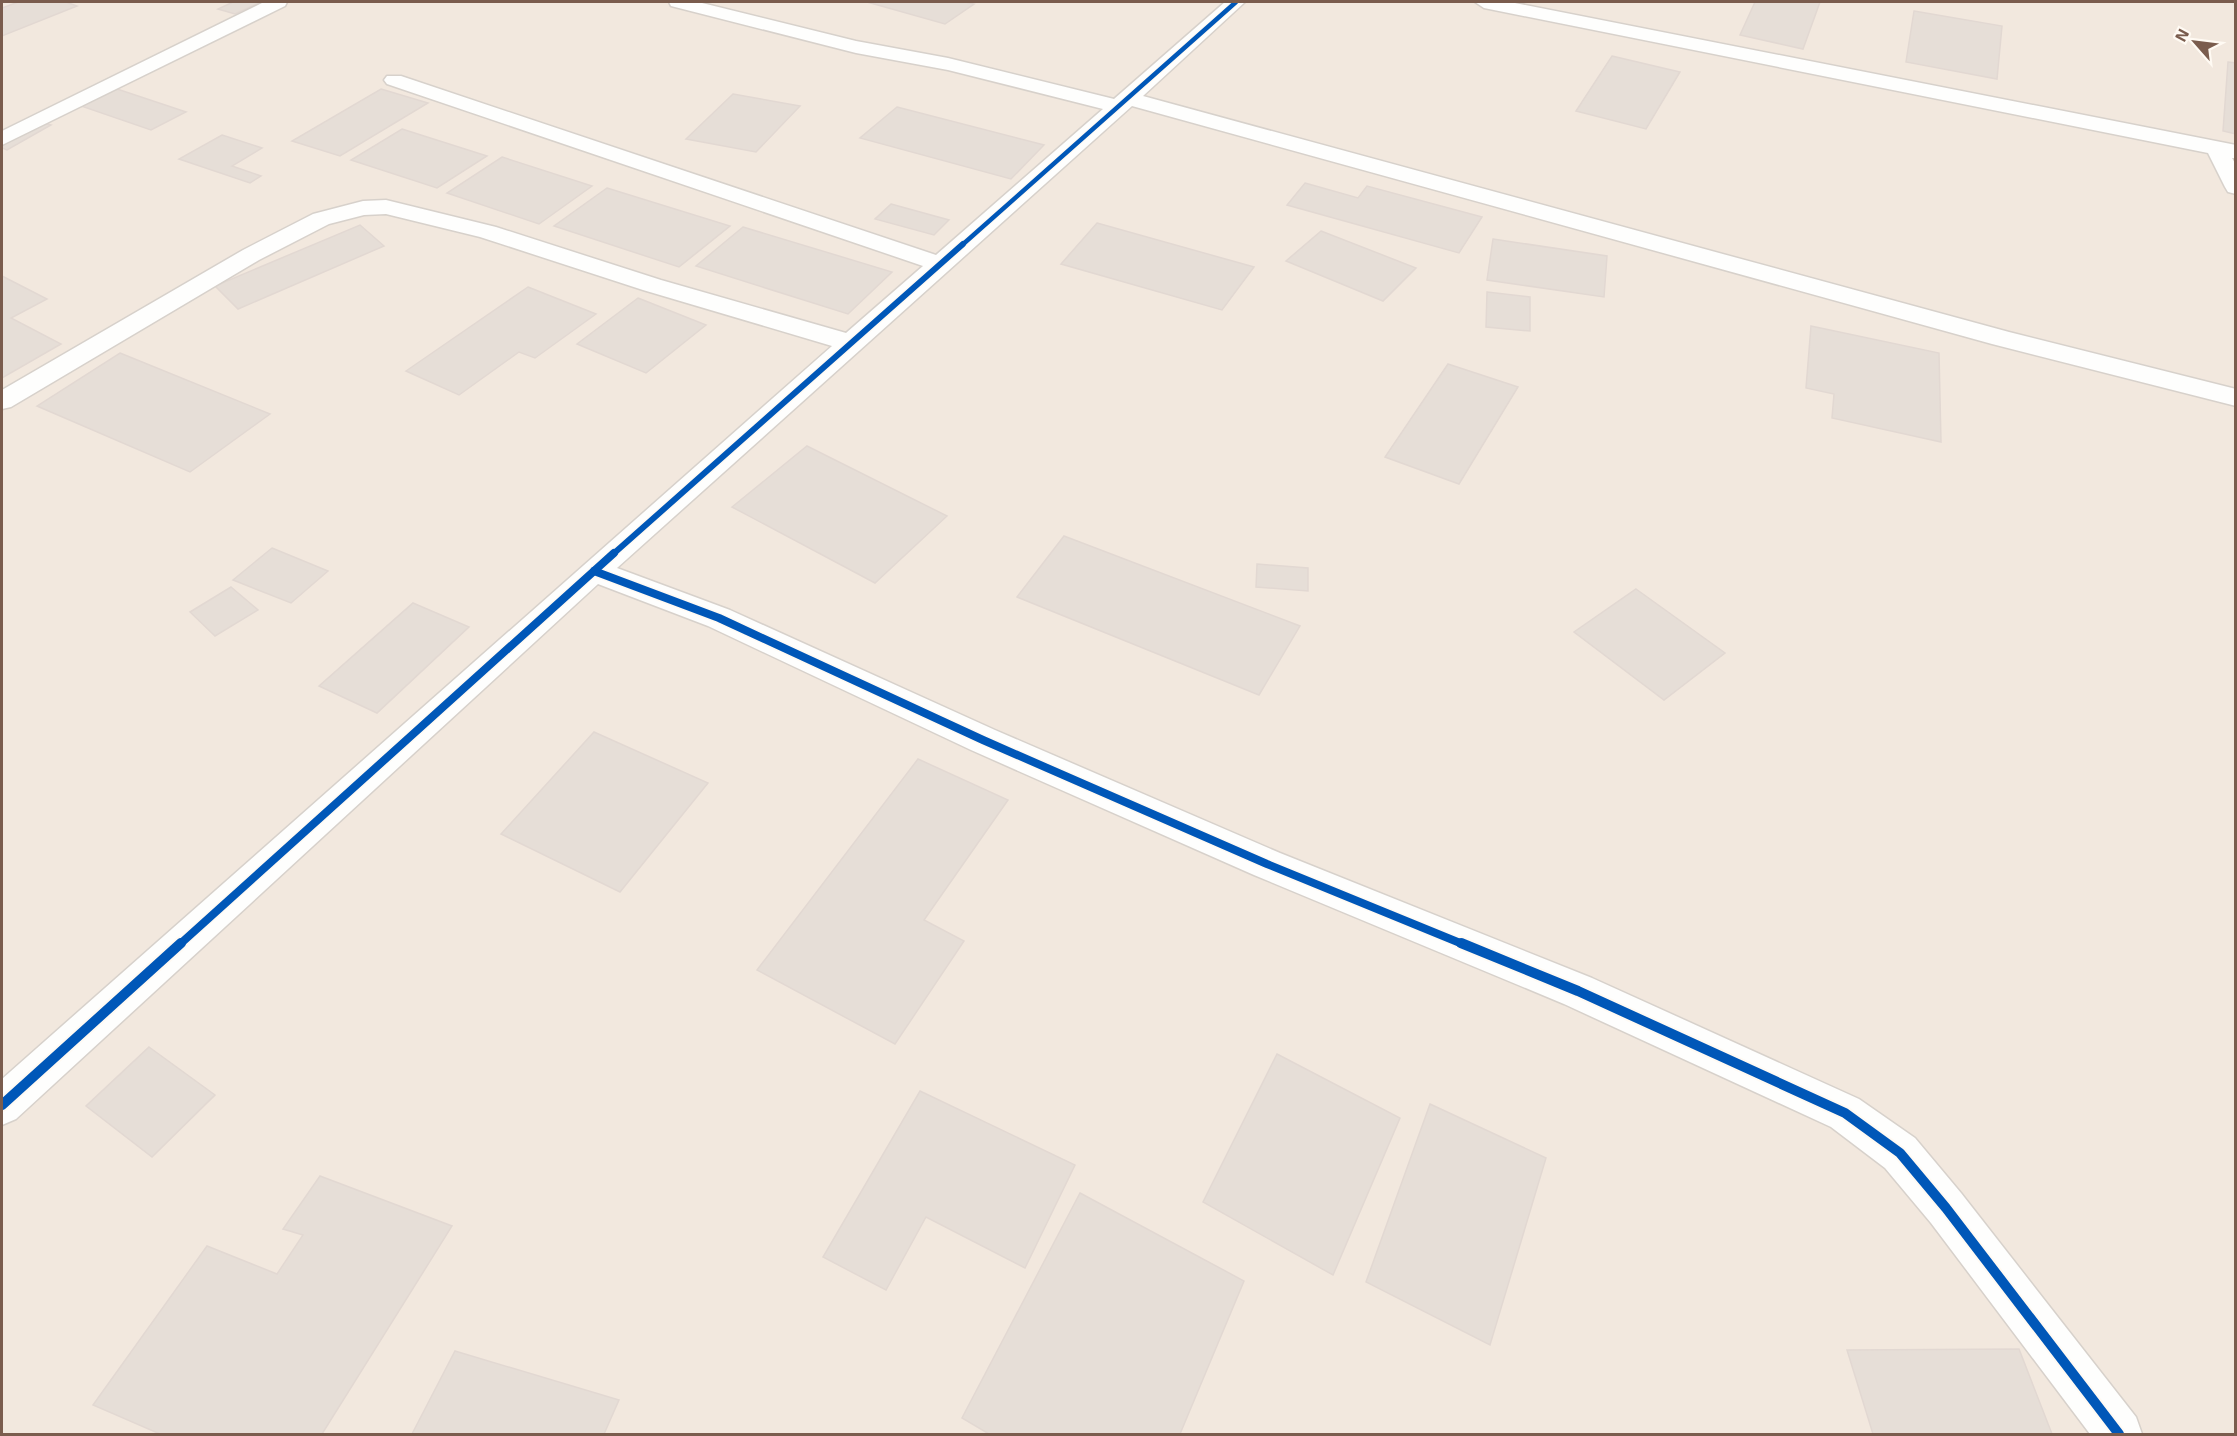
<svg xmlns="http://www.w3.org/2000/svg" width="2237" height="1436" viewBox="0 0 2237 1436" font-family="'Exo 2',sans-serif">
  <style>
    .residential { fill: #f2e8de }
    .building { fill: #e6ded7; stroke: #e2d8d2; stroke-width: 1.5 }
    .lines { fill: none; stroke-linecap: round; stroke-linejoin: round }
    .minor-casing { stroke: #d7d1cb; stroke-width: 3 }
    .minor { fill: #fefefd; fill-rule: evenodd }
    .cycleway-far3-casing { stroke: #fffaf3; stroke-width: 7 }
    .cycleway-far2-casing { stroke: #fffaf3; stroke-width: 9 }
    .cycleway-far1-casing { stroke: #fffaf3; stroke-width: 11 }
    .cycleway-casing { stroke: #fffaf3; stroke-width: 14 }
    .cycleway-far3 { stroke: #0057b8; stroke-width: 4.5 }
    .cycleway-far2 { stroke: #0057b8; stroke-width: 6 }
    .cycleway-far1 { stroke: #0057b8; stroke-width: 8 }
    .cycleway { stroke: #0057b8; stroke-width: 10 }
  </style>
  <rect width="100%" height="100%" fill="#f9f5f0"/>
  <rect class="residential" x="2" y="2" width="2233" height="1432"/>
  <g class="building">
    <polygon points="18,2 66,2 77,6 2,36 2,8"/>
    <polygon points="233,2 261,2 235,14 218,9"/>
    <polygon points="867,2 965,2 974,4 945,24"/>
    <polygon points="1755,2 1820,2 1803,49 1740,35"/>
    <polygon points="1914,11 2002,26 1997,79 1906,62"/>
    <polygon points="1612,56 1680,72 1646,129 1576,111"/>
    <polygon points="2228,62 2236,63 2236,134 2223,131"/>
    <polygon points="117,89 186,112 151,130 81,106"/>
    <polygon points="381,89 428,103 340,156 292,141"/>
    <polygon points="733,94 800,106 756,152 686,139"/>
    <polygon points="897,107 1044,145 1011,179 860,138"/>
    <polygon points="30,119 51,125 7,150 2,148 2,135"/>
    <polygon points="402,129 487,156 437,188 351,160"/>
    <polygon points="222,135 262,148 232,166 261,176 250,183 179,159"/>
    <polygon points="502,157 592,186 539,224 447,193"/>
    <polygon points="1305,183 1358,198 1367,186 1482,217 1459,253 1287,205"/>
    <polygon points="607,188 730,226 679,267 554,226"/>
    <polygon points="891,204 949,220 934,235 875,219"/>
    <polygon points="1097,223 1254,267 1222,310 1061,264"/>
    <polygon points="360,225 384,246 238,309 215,286"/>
    <polygon points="743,227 892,272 848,314 696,266"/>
    <polygon points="1321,231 1416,268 1383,301 1286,261"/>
    <polygon points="1493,239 1607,256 1604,297 1487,280"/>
    <polygon points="2,276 47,299 11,318 61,344 2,378"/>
    <polygon points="528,287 596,314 535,358 519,352 459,395 406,371"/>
    <polygon points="1487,292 1530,297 1530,331 1486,327"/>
    <polygon points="638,298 706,325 646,373 577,344"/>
    <polygon points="1811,326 1939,353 1941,442 1832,418 1834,394 1806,388"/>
    <polygon points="120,353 270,414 190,472 37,406"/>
    <polygon points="1448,364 1518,387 1459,484 1385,457"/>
    <polygon points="807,446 947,516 875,583 732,507"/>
    <polygon points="1064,536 1300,626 1259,695 1017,597"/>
    <polygon points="272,548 328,571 291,603 233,580"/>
    <polygon points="1257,564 1308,568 1308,591 1256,587"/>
    <polygon points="231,587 258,610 215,636 190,612"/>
    <polygon points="1636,589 1725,653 1664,700 1574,632"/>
    <polygon points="413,603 469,627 377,713 319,686"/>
    <polygon points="594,732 708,783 620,892 501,834"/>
    <polygon points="918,759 1008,800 924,920 964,941 895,1044 757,970"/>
    <polygon points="149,1047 215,1095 152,1157 86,1106"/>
    <polygon points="1277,1054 1400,1118 1333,1275 1203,1202"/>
    <polygon points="920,1091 1075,1165 1025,1268 926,1217 886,1290 823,1257"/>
    <polygon points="1430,1104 1546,1158 1490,1345 1366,1282"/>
    <polygon points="320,1176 452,1226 322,1434 160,1434 93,1405 207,1246 277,1274 303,1235 283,1229"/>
    <polygon points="1080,1193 1244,1281 1180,1434 989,1434 962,1418"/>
    <polygon points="2019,1349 2052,1434 1873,1434 1847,1350"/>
    <polygon points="455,1351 619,1400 604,1434 412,1434"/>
  </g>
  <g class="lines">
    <defs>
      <g id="minor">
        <polygon points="264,2 287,2 285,6 2,145 2,131"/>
        <polygon points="669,2 698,2 856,41 948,58 1114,99 1225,2 1245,2 1143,96 2009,332 2236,389 2236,406 1992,344 1132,106 617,568 730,610 995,730 1280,853 1592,978 1859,1099 1915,1138 1961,1193 2136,1417 2142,1434 2090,1434 1931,1223 1885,1168 1831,1127 1564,1004 1254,875 971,750 708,626 598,584 16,1119 2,1125 2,1079 832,346 643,290 480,237 386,214 364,215 329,224 259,260 11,407 2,409 2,390 243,250 313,214 363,201 386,200 496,227 661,280 846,333 923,266 387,84 384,80 387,76 401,76 936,255 1103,109 948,70 856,53 671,6"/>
        <polygon points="1475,2 1510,2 2236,145 2236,158 2232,158 2236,165 2236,194 2228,192 2225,187 2208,153 1484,8"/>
      </g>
    </defs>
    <use href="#minor" class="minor-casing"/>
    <use href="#minor" class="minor"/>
    <defs>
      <polyline id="cycleway-far3" points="961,246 1236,2"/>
      <polyline id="cycleway-far2" points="612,555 963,244"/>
      <g id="cycleway-far1">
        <polyline points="594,571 719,618 983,740 1267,864 1465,945"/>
        <polyline points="179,945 614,553"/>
      </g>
      <g id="cycleway">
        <polyline points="1461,943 1578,991 1845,1113 1900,1153 1946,1208 2119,1434"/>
        <polyline points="2,1105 181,943"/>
      </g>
    </defs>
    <use href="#cycleway-far3" class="cycleway-far3-casing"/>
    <use href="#cycleway-far2" class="cycleway-far2-casing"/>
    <use href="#cycleway-far1" class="cycleway-far1-casing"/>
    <use href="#cycleway" class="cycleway-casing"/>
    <use href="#cycleway-far3" class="cycleway-far3"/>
    <use href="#cycleway-far2" class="cycleway-far2"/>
    <use href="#cycleway-far1" class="cycleway-far1"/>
    <use href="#cycleway" class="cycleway"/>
  </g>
  <rect width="2237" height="1436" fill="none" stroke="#7a5c4d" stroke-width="6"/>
  <g transform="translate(2195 42) rotate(298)" stroke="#fffaf3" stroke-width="4.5" paint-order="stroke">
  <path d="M0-4.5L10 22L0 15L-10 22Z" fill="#7a5c4d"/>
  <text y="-9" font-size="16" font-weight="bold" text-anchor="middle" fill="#7a5c4d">N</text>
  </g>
</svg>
